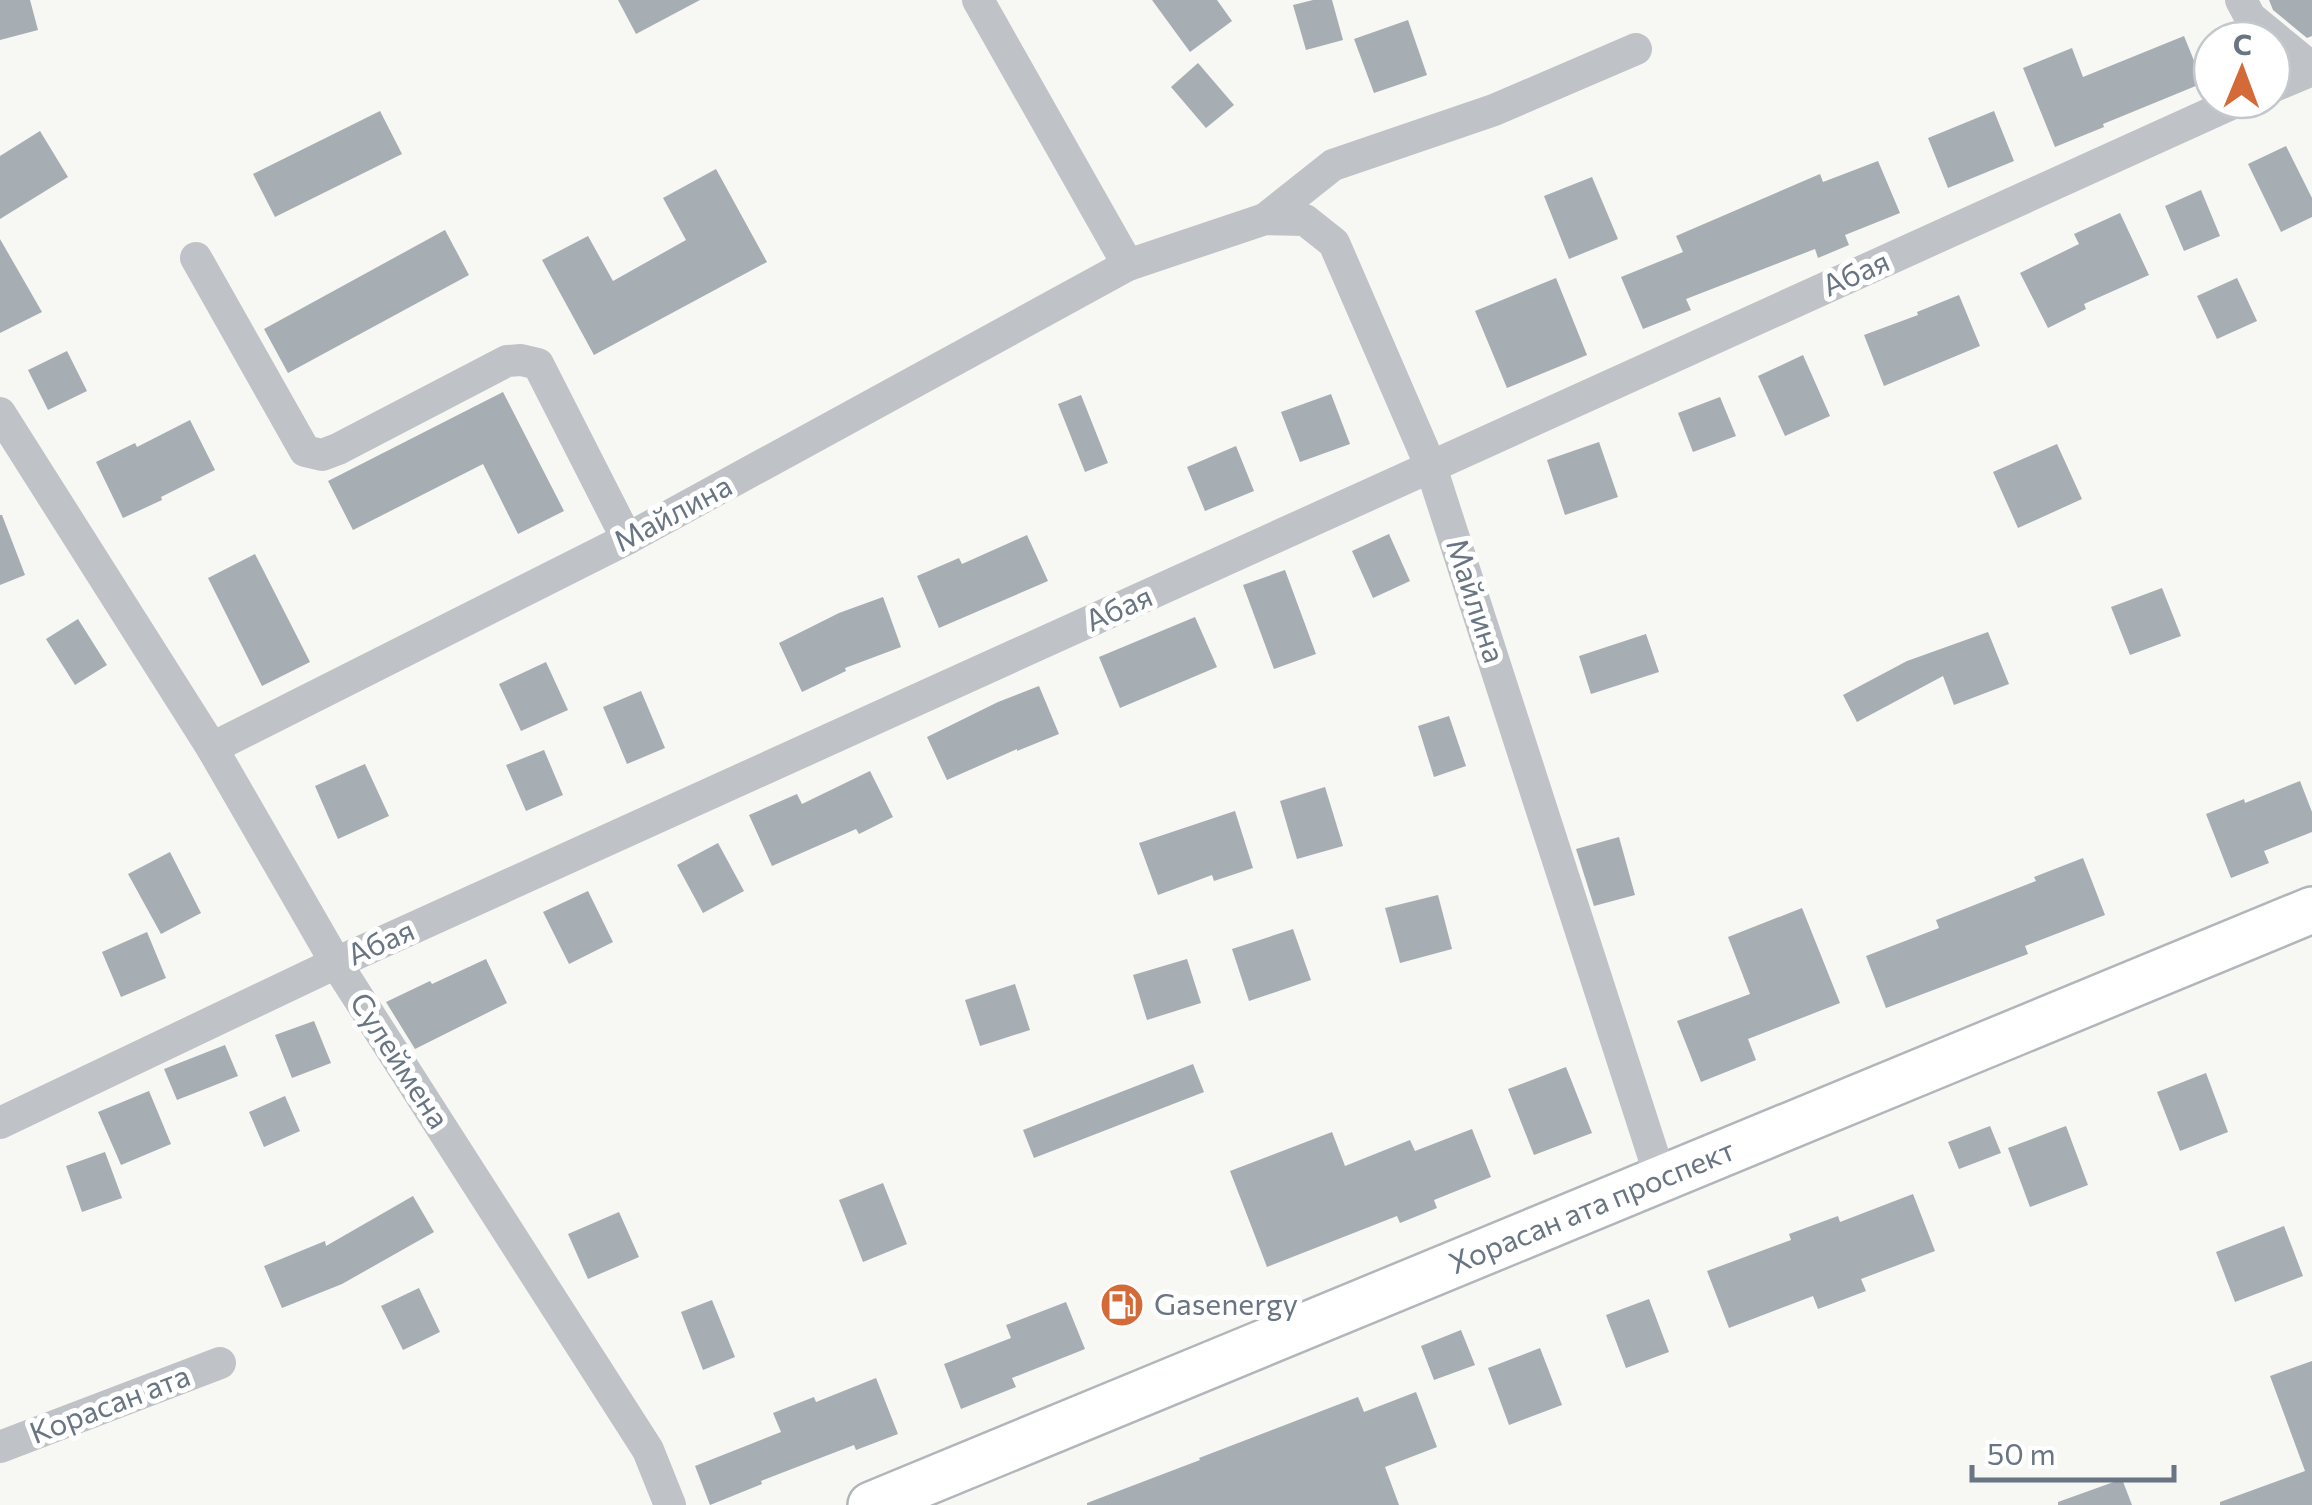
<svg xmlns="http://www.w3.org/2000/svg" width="2312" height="1505" viewBox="0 0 2312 1505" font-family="Commissioner,sans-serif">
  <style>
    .building { fill: #a6adb3 }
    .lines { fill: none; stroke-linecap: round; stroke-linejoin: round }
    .secondary-casing { stroke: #b1b6bb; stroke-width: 50 }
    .street { stroke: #bfc2c6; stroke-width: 32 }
    .secondary { stroke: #fff; stroke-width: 45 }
    .labels { text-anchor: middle; stroke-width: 10; stroke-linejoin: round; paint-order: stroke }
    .street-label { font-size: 30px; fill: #697583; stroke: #fff }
    .poi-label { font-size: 30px; fill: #697583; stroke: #fff; text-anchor: start }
  </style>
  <rect width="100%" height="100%" fill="#f7f7f4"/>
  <g class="building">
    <polygon points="0,0 30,0 38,30 0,40"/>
    <polygon points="618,0 700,0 636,34"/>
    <polygon points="1152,0 1217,0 1232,21 1190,52"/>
    <polygon points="1313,0 1332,0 1343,40 1306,50 1293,5"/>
    <polygon points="2269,0 2312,0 2312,36 2307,38 2273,10"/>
    <polygon points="1408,20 1427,75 1374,93 1354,39"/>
    <polygon points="2184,36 2203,83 2103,124 2104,127 2055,147 2023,68 2072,48 2083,77"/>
    <polygon points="1198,63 1234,105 1206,128 1171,87"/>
    <polygon points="380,111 402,154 275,217 253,174"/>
    <polygon points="1994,111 2014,161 1948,188 1928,138"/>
    <polygon points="40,131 68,177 0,219 0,156"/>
    <polygon points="2286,146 2312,198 2312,217 2281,232 2248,164"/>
    <polygon points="1878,161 1900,213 1845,235 1849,245 1818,258 1815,249 1686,299 1691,310 1643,329 1621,277 1683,252 1676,236 1820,174 1823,182"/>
    <polygon points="716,169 767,262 594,355 542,260 588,236 613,281 686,240 663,198"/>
    <polygon points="1592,177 1618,239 1569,259 1544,196"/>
    <polygon points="2201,190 2220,236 2184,251 2165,206"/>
    <polygon points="2120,213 2149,275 2084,304 2086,309 2048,328 2020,273 2079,244 2074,234"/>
    <polygon points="445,230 469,275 288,373 264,329"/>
    <polygon points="0,239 42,312 0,333"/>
    <polygon points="1556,278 1587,355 1507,388 1475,311"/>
    <polygon points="2237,278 2257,321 2217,339 2197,296"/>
    <polygon points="1959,295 1980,346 1884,386 1864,335 1918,315 1917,312"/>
    <polygon points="67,351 87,391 48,410 28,370"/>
    <polygon points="1803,355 1830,416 1785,436 1758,376"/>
    <polygon points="503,392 564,511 518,534 483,464 353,530 328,481"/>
    <polygon points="1331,394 1350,444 1300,462 1281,412"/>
    <polygon points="1081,395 1108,463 1085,472 1058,404"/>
    <polygon points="1720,397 1736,436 1693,452 1678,413"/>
    <polygon points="190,420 215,470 161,497 162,500 123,518 96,462 135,443 137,447"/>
    <polygon points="1599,442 1618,497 1565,515 1547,460"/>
    <polygon points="2057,444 2082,499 2018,528 1993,472"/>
    <polygon points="1236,446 1254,491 1205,511 1187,467"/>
    <polygon points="0,515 2,515 25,575 0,585"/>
    <polygon points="1389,534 1410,581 1373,598 1352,551"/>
    <polygon points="1027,535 1048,581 939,628 917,576 959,558 962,564"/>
    <polygon points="255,554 310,662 262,686 208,578"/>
    <polygon points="1285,570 1316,654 1274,669 1243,585"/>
    <polygon points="2162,588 2181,636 2130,655 2111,607"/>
    <polygon points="883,597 901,647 845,668 846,671 802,692 779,643 839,613"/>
    <polygon points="1195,617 1217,667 1120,708 1099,657"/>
    <polygon points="78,619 107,665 75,685 46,639"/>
    <polygon points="1988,632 2009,684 1954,705 1943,676 1857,722 1843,695 1907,661"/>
    <polygon points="1646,634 1659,672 1591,694 1579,656"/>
    <polygon points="546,662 568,710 521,731 499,684"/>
    <polygon points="1039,686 1059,734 1017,751 1017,749 947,780 927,737 998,702"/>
    <polygon points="641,691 665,748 627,764 603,707"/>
    <polygon points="1449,716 1466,766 1434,777 1418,726"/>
    <polygon points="544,750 563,795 526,811 506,765"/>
    <polygon points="365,764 389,816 338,839 315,786"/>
    <polygon points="870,771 893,817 859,834 856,829 772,866 749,815 797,794 802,804"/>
    <polygon points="2300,781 2312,812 2312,832 2264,851 2269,863 2231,878 2206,814 2244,799 2245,803"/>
    <polygon points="1325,787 1343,846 1297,859 1280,801"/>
    <polygon points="1235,811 1253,868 1214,881 1212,875 1158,895 1139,843"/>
    <polygon points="1619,837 1635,895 1594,906 1576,849"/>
    <polygon points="718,843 744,891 703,913 677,865"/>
    <polygon points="170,852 201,913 161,934 128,874"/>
    <polygon points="2083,858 2105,915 2025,946 2028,954 1886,1008 1866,956 1939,928 1936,920 2036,881 2034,877"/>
    <polygon points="588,891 613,942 569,964 543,912"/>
    <polygon points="1438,895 1452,949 1400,963 1385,908"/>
    <polygon points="1802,908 1840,1003 1748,1039 1756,1060 1701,1082 1677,1021 1750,994 1728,937"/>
    <polygon points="1293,929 1311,980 1249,1001 1232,949"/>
    <polygon points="147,932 166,978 121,997 102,952"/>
    <polygon points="486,959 507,1003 415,1049 386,1002 430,981 432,984"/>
    <polygon points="1187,959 1201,1003 1147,1020 1133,975"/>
    <polygon points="1015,984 1030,1030 980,1046 965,1000"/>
    <polygon points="314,1021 331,1063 292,1078 275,1035"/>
    <polygon points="225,1045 238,1076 177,1100 164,1069"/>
    <polygon points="1193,1064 1204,1092 1034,1158 1023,1130"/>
    <polygon points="1566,1067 1592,1133 1534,1155 1508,1089"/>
    <polygon points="2206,1073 2228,1132 2180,1151 2157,1092"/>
    <polygon points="149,1091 171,1144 121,1165 98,1112"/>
    <polygon points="285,1096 300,1131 264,1147 249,1112"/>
    <polygon points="1990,1126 2001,1153 1959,1169 1948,1142"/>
    <polygon points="2066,1126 2088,1185 2030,1207 2008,1148"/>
    <polygon points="1472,1129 1491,1177 1434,1200 1437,1208 1400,1223 1397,1216 1267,1267 1230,1171 1332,1132 1345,1166 1410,1140 1415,1151"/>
    <polygon points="105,1152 122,1198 82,1212 66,1166"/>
    <polygon points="883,1183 907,1244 863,1262 839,1200"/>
    <polygon points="1913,1194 1935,1251 1861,1279 1866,1291 1818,1309 1813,1296 1729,1328 1707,1271 1791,1240 1789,1234 1838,1216 1840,1222"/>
    <polygon points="413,1196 434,1232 342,1284 282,1308 264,1266 325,1241 326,1246"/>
    <polygon points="619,1212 639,1257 588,1279 568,1234"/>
    <polygon points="2284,1226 2303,1276 2235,1302 2216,1252"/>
    <polygon points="419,1288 440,1332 403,1350 381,1306"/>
    <polygon points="1649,1299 1669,1352 1626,1368 1606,1315"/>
    <polygon points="712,1300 735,1357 703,1370 681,1312"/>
    <polygon points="1066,1302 1085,1349 1012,1378 1016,1387 961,1409 944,1364 1011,1338 1006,1325"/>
    <polygon points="1461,1330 1475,1365 1434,1380 1421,1346"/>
    <polygon points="1540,1348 1562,1405 1509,1425 1488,1368"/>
    <polygon points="2312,1361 2312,1505 2220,1505 2220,1502 2305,1471 2270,1376"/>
    <polygon points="876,1378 898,1434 856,1450 854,1445 761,1481 762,1484 710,1505 695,1466 781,1432 773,1413 814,1397 816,1402"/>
    <polygon points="1416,1392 1437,1447 1385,1467 1399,1505 1087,1505 1087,1503 1200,1460 1199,1458 1358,1397 1364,1412"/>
    <polygon points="2122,1479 2132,1505 2058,1505 2058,1502"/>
  </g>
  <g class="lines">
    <defs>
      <g id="secondary">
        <path id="s1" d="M871 1505 2312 910"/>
      </g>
    </defs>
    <use href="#secondary" class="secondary-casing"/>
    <g class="street">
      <polyline points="978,0 1128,265"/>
      <polyline points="2241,0 2250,17 2312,68"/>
      <polyline points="2272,87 2312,70"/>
      <polyline points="1265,219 1333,165 1494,110 1636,49"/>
      <polyline points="196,258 305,451 322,455 338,449 507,361 521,360 538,364 627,539"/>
      <polyline points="0,413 212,748 336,963 648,1450 670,1505"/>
      <polyline points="212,748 627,539 1128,265 1265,219 1305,220 1334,243 1431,467 1661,1179"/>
      <polyline points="0,1123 336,963 2240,100"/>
      <polyline points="0,1447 220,1363"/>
    </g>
    <use href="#secondary" class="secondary"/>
  </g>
  <defs>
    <symbol id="fuel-disc" viewBox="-11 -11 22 22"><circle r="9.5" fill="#d46a37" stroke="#fff"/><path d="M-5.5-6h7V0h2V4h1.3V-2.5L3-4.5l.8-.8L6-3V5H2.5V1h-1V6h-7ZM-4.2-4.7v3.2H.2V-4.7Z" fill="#fff"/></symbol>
  </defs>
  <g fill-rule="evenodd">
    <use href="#fuel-disc" x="1097" y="1280" width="50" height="50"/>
  </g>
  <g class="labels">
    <g class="street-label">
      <text transform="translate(1856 274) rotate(-24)" y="10">Абая</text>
      <text transform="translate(673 514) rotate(-28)" y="10">Майлина</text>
      <text transform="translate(1475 601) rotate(72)" y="10">Майлина</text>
      <text transform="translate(1119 609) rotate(-24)" y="10">Абая</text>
      <text transform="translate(381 943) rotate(-24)" y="10">Абая</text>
      <text transform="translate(399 1061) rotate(57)" y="10">Сулеймена</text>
      <text dy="10" stroke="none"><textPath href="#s1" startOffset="780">Хорасан ата проспект</textPath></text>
      <text transform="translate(110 1405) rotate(-21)" y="10">Корасан ата</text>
    </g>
    <g class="poi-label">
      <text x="1154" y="1315">Gasenergy</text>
    </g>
  </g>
  <g transform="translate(2242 70) rotate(1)"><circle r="48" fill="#ffffff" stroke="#c3c8cd" stroke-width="2.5"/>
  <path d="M0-8L18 38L0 25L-18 38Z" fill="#d46a37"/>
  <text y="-15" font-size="28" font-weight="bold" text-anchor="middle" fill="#697583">С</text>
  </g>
  <path d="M1972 1465v15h202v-15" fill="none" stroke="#697583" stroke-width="5"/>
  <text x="1987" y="1465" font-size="30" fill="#697583" stroke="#ffffff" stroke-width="8" paint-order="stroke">50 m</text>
</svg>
